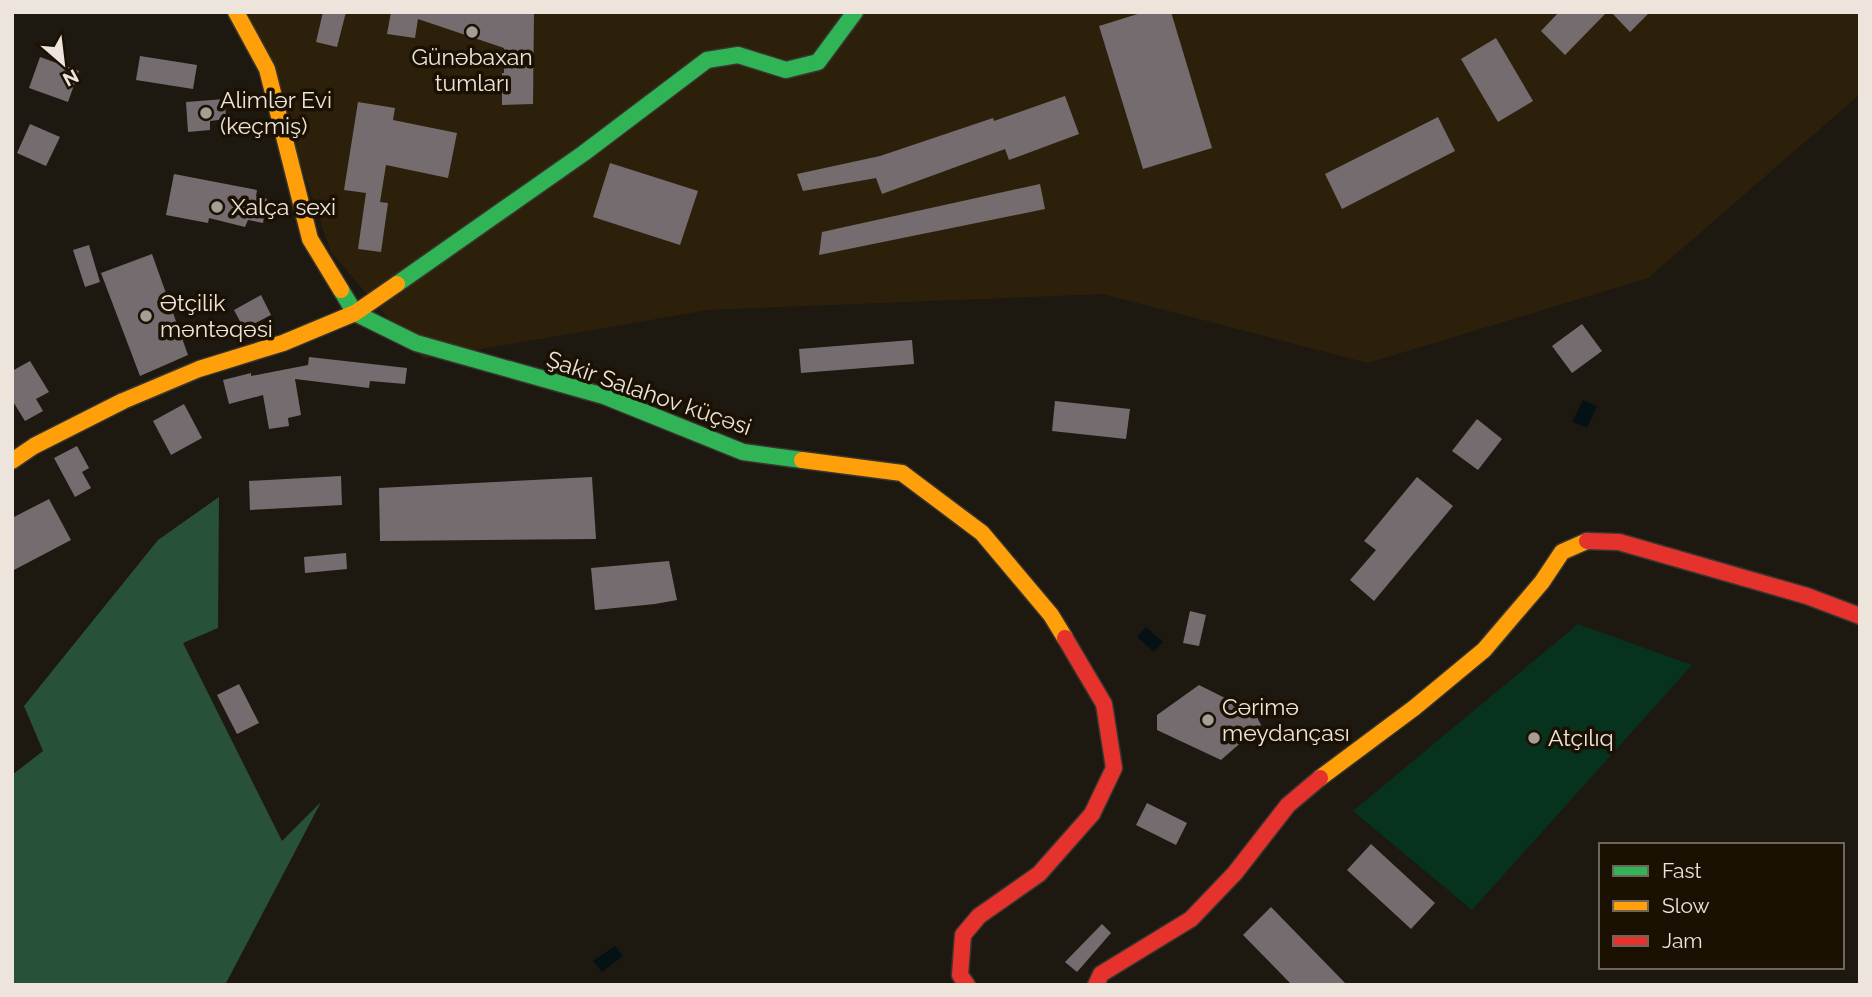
<svg xmlns="http://www.w3.org/2000/svg" width="1872" height="997" viewBox="0 0 1872 997" font-family="Raleway,sans-serif">
  <style>
    .built { fill: #2d200b }
    .green { fill: #06321e }
    .forest { fill: #28513a }
    .water { fill: #041215 }
    .building { fill: #756c70 }
    .lines { fill: none; stroke-linecap: round; stroke-linejoin: round }
    .fast-casing { stroke: #39362f; stroke-width: 19 }
    .slow-casing { stroke: #39362f; stroke-width: 19 }
    .jam-casing { stroke: #39362f; stroke-width: 19 }
    .fast { stroke: #30b455; stroke-width: 16 }
    .slow { stroke: #ff9f0a; stroke-width: 16 }
    .jam { stroke: #e5322d; stroke-width: 16 }
    .poi-dot { fill: #a59e94; stroke: #1b1103; stroke-width: 2.5 }
    .labels { text-anchor: middle; stroke-width: 7; stroke-linejoin: round; paint-order: stroke }
    .poi-label { font-size: 23px; fill: #ede5db; stroke: #1b1103; text-anchor: start }
    .street-label { font-size: 23px; fill: #ede5db; stroke: #1b1103 }
  </style>
  <rect width="100%" height="100%" fill="#1e1910"/>
  <polygon class="built" points="248,12 1860,12 1860,94 1648,278 1368,363 1103,294 708,310 423,359 331,252"/>
  <polygon class="green" points="1578,624 1692,665 1472,910 1353,811"/>
  <polygon class="forest" points="219,497 218,628 183,643 282,841 321,802 225,985 12,985 12,775 43,751 24,706 158,540"/>
  <g class="water">
    <polygon points="1583,400 1597,406 1587,428 1572,422"/>
    <polygon points="1146,627 1163,642 1154,652 1137,637"/>
    <polygon points="615,946 623,956 602,972 593,961"/>
  </g>
  <g class="building">
    <polygon points="323,12 346,12 337,47 316,42"/>
    <polygon points="391,12 534,12 533,104 502,105 502,73 504,73 504,48 418,19 415,38 387,34"/>
    <polygon points="1144,12 1171,12 1212,148 1143,169 1099,26"/>
    <polygon points="1559,12 1607,12 1565,55 1541,31"/>
    <polygon points="1611,12 1650,12 1630,32"/>
    <polygon points="1496,38 1533,101 1498,122 1461,59"/>
    <polygon points="140,56 197,65 193,89 136,80"/>
    <polygon points="40,57 79,71 68,102 29,88"/>
    <polygon points="1065,96 1079,134 1009,160 1005,149 882,194 876,178 803,191 797,174 880,156 993,118 994,121"/>
    <polygon points="225,99 226,119 210,121 210,130 188,132 186,102"/>
    <polygon points="358,102 395,108 393,120 457,133 448,178 386,165 380,202 388,203 381,252 358,249 366,193 344,190"/>
    <polygon points="1438,117 1455,151 1342,209 1325,174"/>
    <polygon points="30,124 60,137 46,166 17,153"/>
    <polygon points="610,163 698,191 680,245 593,217"/>
    <polygon points="174,174 257,190 256,196 267,199 263,223 248,220 245,227 209,218 208,223 166,215"/>
    <polygon points="1040,184 1045,209 819,255 822,232"/>
    <polygon points="89,245 100,282 85,287 73,250"/>
    <polygon points="152,254 188,355 140,376 101,273"/>
    <polygon points="261,295 271,315 244,329 234,310"/>
    <polygon points="1582,324 1602,351 1572,373 1552,346"/>
    <polygon points="912,340 914,364 801,373 799,349"/>
    <polygon points="309,357 407,368 405,384 370,381 369,388 295,379 301,415 288,418 289,426 269,429 263,395 229,404 223,380 251,373 251,376 308,365"/>
    <polygon points="30,361 49,392 36,399 43,411 25,421 12,400 12,371"/>
    <polygon points="1055,401 1130,409 1126,439 1052,431"/>
    <polygon points="184,404 202,438 171,455 153,421"/>
    <polygon points="1477,419 1502,439 1478,470 1452,451"/>
    <polygon points="77,446 89,468 82,472 91,488 75,497 54,458"/>
    <polygon points="341,476 342,505 250,510 249,481"/>
    <polygon points="592,477 596,539 380,541 379,488"/>
    <polygon points="1417,477 1453,506 1374,601 1350,580 1376,550 1364,541"/>
    <polygon points="49,499 71,540 12,571 12,518"/>
    <polygon points="346,553 347,569 305,573 304,557"/>
    <polygon points="669,561 677,600 655,604 595,610 591,568"/>
    <polygon points="1190,611 1206,615 1199,646 1183,643"/>
    <polygon points="239,684 259,723 237,734 217,695"/>
    <polygon points="1199,685 1255,713 1261,725 1221,760 1157,730 1157,715"/>
    <polygon points="1147,803 1187,823 1176,845 1136,825"/>
    <polygon points="1371,844 1435,903 1411,929 1347,870"/>
    <polygon points="1271,907 1347,985 1292,985 1243,935"/>
    <polygon points="1102,924 1111,933 1077,972 1065,962"/>
  </g>
  <g class="lines">
    <defs>
      <g id="fast">
        <polyline points="397,284 584,153 707,60 738,55 786,70 818,62 855,12"/>
        <polyline points="341,290 355,313 416,343 604,396 743,452 802,460"/>
      </g>
      <g id="slow">
        <polyline points="236,12 267,69 310,239 341,290"/>
        <polyline points="802,460 902,473 982,533 1051,615 1065,638"/>
        <polyline points="12,461 34,446 123,401 199,369 283,343 355,313 397,284"/>
        <polyline points="1320,778 1414,708 1484,650 1542,582 1562,552 1587,541"/>
      </g>
      <g id="jam">
        <polyline points="1587,541 1619,542 1807,596 1860,616"/>
        <polyline points="967,985 960,975 963,935 979,916 1039,874 1092,814 1114,768 1104,704 1065,638"/>
        <polyline points="1096,985 1101,974 1191,919 1235,873 1288,805 1320,778"/>
      </g>
    </defs>
    <use href="#fast" class="fast-casing"/>
    <use href="#slow" class="slow-casing"/>
    <use href="#jam" class="jam-casing"/>
    <use href="#fast" class="fast"/>
    <use href="#slow" class="slow"/>
    <use href="#jam" class="jam"/>
  </g>
  <g class="poi-dot">
    <circle cx="472" cy="32" r="7"/>
    <circle cx="206" cy="113" r="7"/>
    <circle cx="217" cy="207" r="7"/>
    <circle cx="146" cy="316" r="7"/>
    <circle cx="1208" cy="720" r="7"/>
    <circle cx="1534" cy="738" r="7"/>
  </g>
  <g class="labels">
    <g class="poi-label">
      <text x="472" y="65" text-anchor="middle">Günəbaxan<tspan x="472" dy="26">tumları</tspan></text>
      <text x="220" y="108">Alimlər Evi<tspan x="220" dy="26">(keçmiş)</tspan></text>
      <text x="231" y="215">Xalça sexi</text>
      <text x="160" y="311">Ətçilik<tspan x="160" dy="26">məntəqəsi</tspan></text>
      <text x="1222" y="715">Cərimə<tspan x="1222" dy="26">meydançası</tspan></text>
      <text x="1548" y="746">Atçılıq</text>
    </g>
    <g class="street-label">
      <text transform="translate(649 393) rotate(19)" y="8">Şakir Salahov küçəsi</text>
    </g>
  </g>
  <rect width="1872" height="997" fill="none" stroke="#ede5db" stroke-width="28"/>
  <rect x="1599" y="843" width="245" height="126" fill="#1b1103" stroke="#6f6659" stroke-width="2"/>
  <rect x="1613" y="866" width="35" height="10" fill="#30b455" stroke="#6f6659" stroke-width="2"/>
  <text x="1662" y="878" font-size="21" fill="#ede5db">Fast</text>
  <rect x="1613" y="901" width="35" height="10" fill="#ff9f0a" stroke="#6f6659" stroke-width="2"/>
  <text x="1662" y="913" font-size="21" fill="#ede5db">Slow</text>
  <rect x="1613" y="936" width="35" height="10" fill="#e5322d" stroke="#6f6659" stroke-width="2"/>
  <text x="1662" y="948" font-size="21" fill="#ede5db">Jam</text>
  <g transform="translate(63 63) rotate(152)" stroke="#1b1103" stroke-width="5" paint-order="stroke">
  <path d="M0-5L12 26L0 18L-12 26Z" fill="#ede5db"/>
  <text y="-10" font-size="19" font-weight="bold" text-anchor="middle" fill="#ede5db">N</text>
  </g>
</svg>
